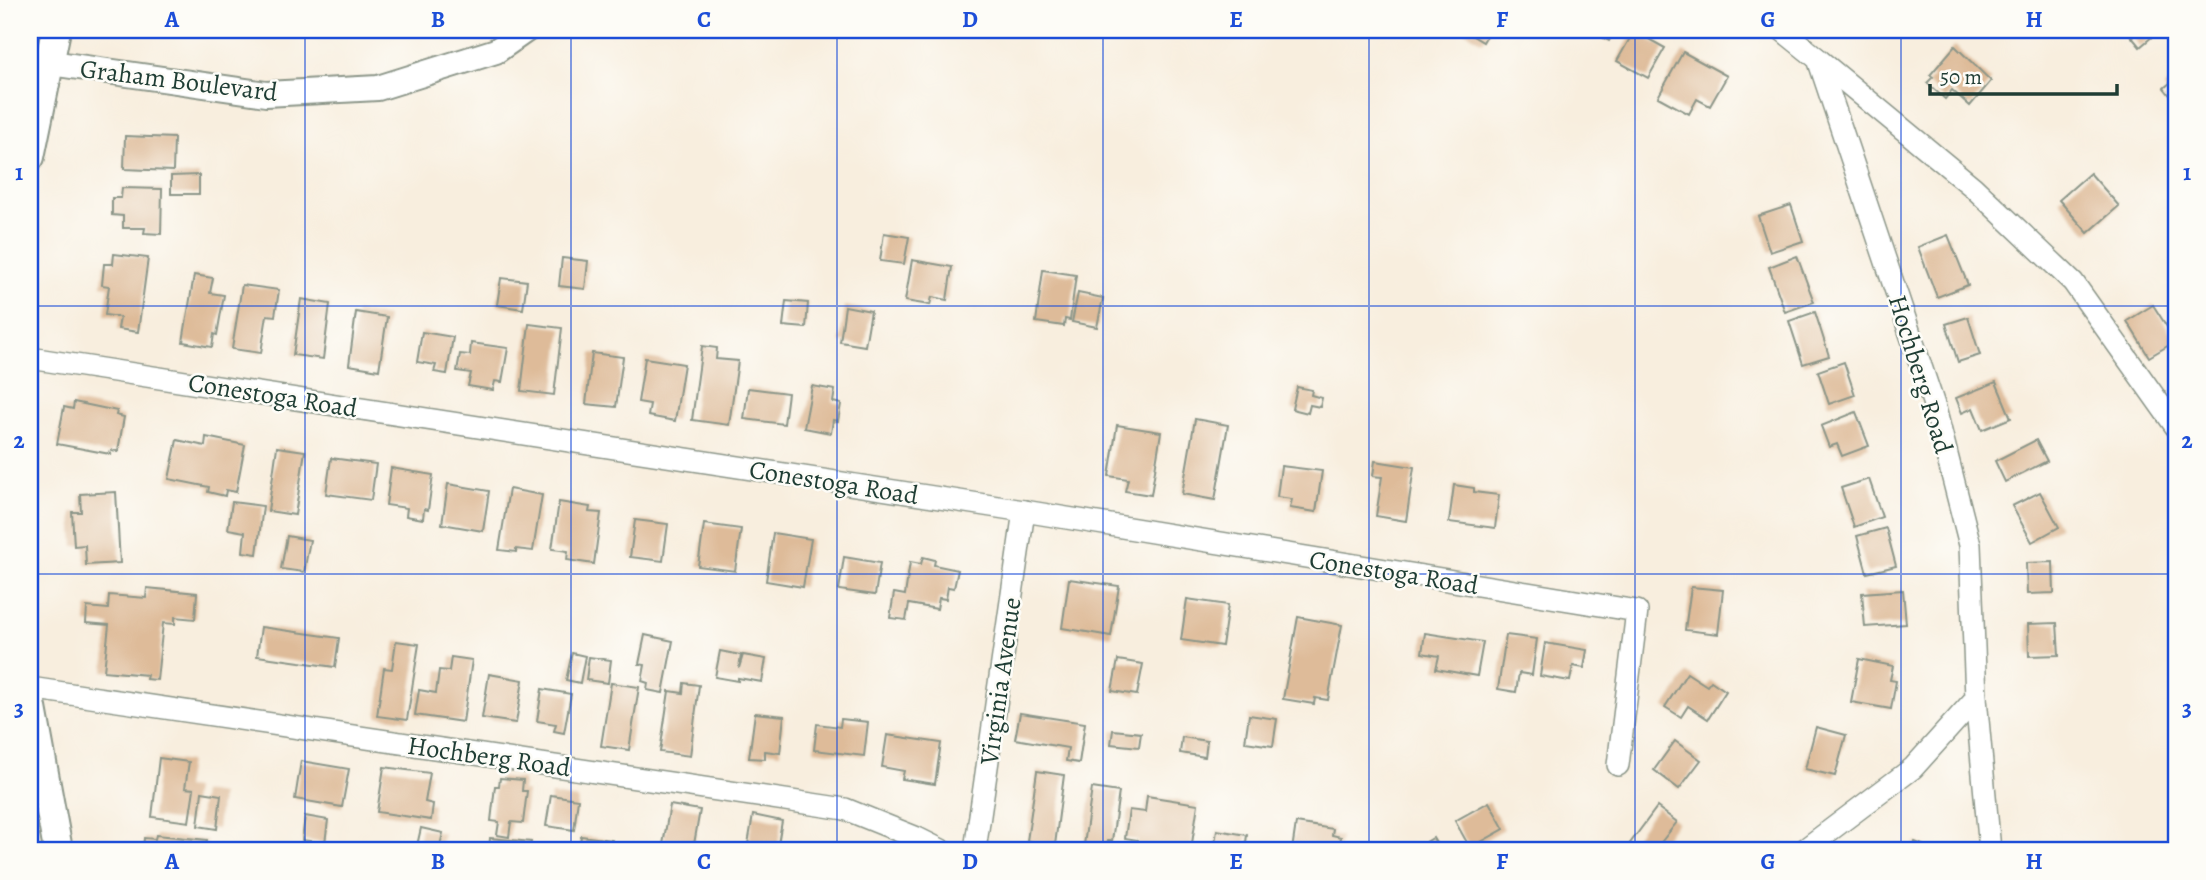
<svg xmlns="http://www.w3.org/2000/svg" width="2206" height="880" viewBox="0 0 2206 880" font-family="Alegreya,serif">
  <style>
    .building { fill: #debb99 }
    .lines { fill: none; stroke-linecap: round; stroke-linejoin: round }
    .minor-casing { stroke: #8c9689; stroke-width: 24 }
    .tertiary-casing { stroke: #8c9689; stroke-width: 28 }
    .secondary-casing { stroke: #8c9689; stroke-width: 32 }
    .minor { stroke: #fff; stroke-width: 21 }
    .tertiary { stroke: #fff; stroke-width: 24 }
    .secondary { stroke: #fff; stroke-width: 28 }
    .grid { fill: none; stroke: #1d4ed8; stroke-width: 2; stroke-opacity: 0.55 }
    .labels { text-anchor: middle; stroke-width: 5; stroke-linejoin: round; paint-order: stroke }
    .street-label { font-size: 26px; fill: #1f3d34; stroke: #fdfcf7 }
    .neatline { fill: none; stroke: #1d4ed8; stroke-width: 2.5 }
    .grid-label { font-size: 23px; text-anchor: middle; font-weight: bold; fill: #1d4ed8 }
  </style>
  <rect width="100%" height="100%" fill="#fdfcf7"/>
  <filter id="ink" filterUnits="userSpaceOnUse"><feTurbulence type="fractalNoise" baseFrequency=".0143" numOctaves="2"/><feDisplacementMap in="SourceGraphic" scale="14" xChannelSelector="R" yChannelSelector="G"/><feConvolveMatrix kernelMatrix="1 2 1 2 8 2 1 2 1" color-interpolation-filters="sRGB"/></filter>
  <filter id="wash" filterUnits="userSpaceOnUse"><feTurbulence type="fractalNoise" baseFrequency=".00686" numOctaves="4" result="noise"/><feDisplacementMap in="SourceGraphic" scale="28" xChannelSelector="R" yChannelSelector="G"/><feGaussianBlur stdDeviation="1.57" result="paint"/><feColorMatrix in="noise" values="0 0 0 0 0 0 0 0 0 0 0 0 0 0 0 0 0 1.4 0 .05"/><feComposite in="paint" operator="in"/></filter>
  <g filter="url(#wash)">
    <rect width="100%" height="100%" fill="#f8eede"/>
    <g id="blocks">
      <g class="building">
        <polygon points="1463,30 1490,30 1483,42"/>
        <polygon points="1589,30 1615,30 1609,41"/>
        <polygon points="2126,30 2160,30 2140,47"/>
        <polygon points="1634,31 1665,48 1648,78 1617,61"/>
        <polygon points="1955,46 1991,81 1970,106 1952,90 1945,99 1927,83 1933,77 1930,75"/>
        <polygon points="1683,52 1727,76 1710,106 1697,99 1689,114 1658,97"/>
        <polygon points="2176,78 2176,103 2164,88"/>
        <polygon points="125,136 174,138 173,171 124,169"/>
        <polygon points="2090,173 2119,206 2088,233 2059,200"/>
        <polygon points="199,175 199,194 171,194 171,176"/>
        <polygon points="122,188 162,189 161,234 144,233 145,228 123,228 123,216 112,215 112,198 121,198"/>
        <polygon points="1791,205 1803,241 1770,252 1758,216"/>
        <polygon points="884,233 909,237 904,264 880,261"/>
        <polygon points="1948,235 1968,285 1937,297 1918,247"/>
        <polygon points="114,254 148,258 138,332 118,329 120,317 105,315 109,286 102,285 104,264 113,264"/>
        <polygon points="1797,256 1814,302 1785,312 1769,267"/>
        <polygon points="562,258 588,261 585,289 559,286"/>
        <polygon points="912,260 952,267 947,300 932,297 930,305 905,301"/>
        <polygon points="1043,270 1076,275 1070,320 1065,319 1064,326 1036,322"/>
        <polygon points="194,275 213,278 210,293 224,295 217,335 214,334 212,347 183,342"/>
        <polygon points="501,278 527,281 523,309 497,305"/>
        <polygon points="242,285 279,290 275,316 267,315 261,353 232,349"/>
        <polygon points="1078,293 1103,298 1097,327 1072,322"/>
        <polygon points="301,299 330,304 323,359 293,355"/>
        <polygon points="786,301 808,303 806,328 783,326"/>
        <polygon points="2153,305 2176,341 2149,357 2127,321"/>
        <polygon points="845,306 871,311 865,346 840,342"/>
        <polygon points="356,312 387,317 379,370 349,365"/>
        <polygon points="1815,312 1829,356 1803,364 1789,321"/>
        <polygon points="1968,317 1980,355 1958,362 1946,324"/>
        <polygon points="529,324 562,328 554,395 521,391"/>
        <polygon points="422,332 453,337 447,374 434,372 436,365 417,362"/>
        <polygon points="471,343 508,348 502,382 495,381 493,390 468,386 471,373 457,371 460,354 470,355"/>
        <polygon points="702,346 717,348 716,359 738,361 729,425 692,420"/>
        <polygon points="592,353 623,357 616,407 586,404"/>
        <polygon points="645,358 684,364 675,421 648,416 650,404 638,402"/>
        <polygon points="1844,362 1855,395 1829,404 1818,371"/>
        <polygon points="1996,382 2011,418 1982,430 1973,408 1962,413 1956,398"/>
        <polygon points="812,386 835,390 833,402 841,404 838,421 833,420 831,433 804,428"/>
        <polygon points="1297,387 1312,390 1311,395 1322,398 1320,407 1310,405 1308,413 1292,409"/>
        <polygon points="748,388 788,393 784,424 744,419"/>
        <polygon points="74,402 117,411 116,415 124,417 118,451 111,450 110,454 57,444 64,407 73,409"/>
        <polygon points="1856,412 1869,446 1842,456 1837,444 1829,447 1821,426"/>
        <polygon points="1195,419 1228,425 1215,500 1182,494"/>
        <polygon points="1117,425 1161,432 1151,495 1125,491 1128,479 1109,476"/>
        <polygon points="206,437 245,445 236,492 226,490 225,496 208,492 209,487 169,479 177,440 205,446"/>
        <polygon points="2036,440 2047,461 2005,482 1995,461"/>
        <polygon points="277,447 305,451 295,515 268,511"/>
        <polygon points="331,458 376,464 371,500 326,494"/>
        <polygon points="1375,461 1414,467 1406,521 1376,516 1382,477 1373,476"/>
        <polygon points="1281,466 1322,471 1316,512 1290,508 1292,499 1277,497"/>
        <polygon points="391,468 433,475 428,510 424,509 423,519 406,516 407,508 386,505"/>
        <polygon points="1869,479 1882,517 1854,527 1841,488"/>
        <polygon points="448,484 489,491 483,531 442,524"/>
        <polygon points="1454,485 1474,488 1474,492 1499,495 1495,528 1449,522"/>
        <polygon points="509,489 542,495 533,551 516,549 516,552 499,550"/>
        <polygon points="116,492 120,563 86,565 85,545 74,546 72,512 81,512 80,494"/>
        <polygon points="2040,492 2059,527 2032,542 2012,506"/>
        <polygon points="232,502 263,506 257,554 243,552 245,532 228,529"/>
        <polygon points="559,502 590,507 589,512 601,513 594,564 567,560 568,551 552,549"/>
        <polygon points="635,520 668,524 663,561 630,557"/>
        <polygon points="704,524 741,529 735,571 698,566"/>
        <polygon points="1886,528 1896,566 1867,573 1857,536"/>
        <polygon points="773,533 811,539 803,587 766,581"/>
        <polygon points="287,536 310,540 304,572 281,569"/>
        <polygon points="844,557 880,563 875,595 839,590"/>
        <polygon points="923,557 935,560 934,565 958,570 954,588 948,587 946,599 939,598 937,609 909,604 906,620 890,618 894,593 905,595 910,562 921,564"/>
        <polygon points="2053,562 2054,593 2027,594 2026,563"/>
        <polygon points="1069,579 1119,586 1111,636 1062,628"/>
        <polygon points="1691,587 1723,590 1718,634 1685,630"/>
        <polygon points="147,588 197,593 195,619 175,617 175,624 163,623 157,680 146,679 147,675 104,671 109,625 86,623 87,607 108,609 109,595 146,598"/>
        <polygon points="1903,590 1906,624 1865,627 1862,593"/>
        <polygon points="1187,599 1228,605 1222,646 1181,640"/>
        <polygon points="1298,617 1342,625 1328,700 1315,698 1314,704 1283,699"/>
        <polygon points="2057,623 2059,655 2029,656 2028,624"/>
        <polygon points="261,627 339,638 335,667 257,656"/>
        <polygon points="1425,633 1483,642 1477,676 1436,669 1439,656 1422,653"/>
        <polygon points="645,635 673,641 663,693 647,690 648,683 642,681 645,665 639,664"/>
        <polygon points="1506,635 1537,639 1532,675 1519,673 1516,692 1498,689"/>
        <polygon points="396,641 419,644 407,720 377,716 384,668 392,669"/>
        <polygon points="1545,643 1587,650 1584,668 1573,666 1570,681 1540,676"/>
        <polygon points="720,651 741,655 739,668 743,655 766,659 762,682 738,678 738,681 715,677"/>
        <polygon points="572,653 585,656 580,683 566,680"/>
        <polygon points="451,657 472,660 463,722 415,715 419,690 436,693 439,670 449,671"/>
        <polygon points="589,657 611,660 608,683 586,680"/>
        <polygon points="1859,659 1893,666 1890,680 1896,681 1891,709 1851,702"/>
        <polygon points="1118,660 1143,664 1137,695 1112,691"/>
        <polygon points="1687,673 1707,686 1711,681 1726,691 1708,719 1688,706 1681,717 1665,707"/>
        <polygon points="489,674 523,680 516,723 482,718"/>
        <polygon points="611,683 639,687 629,750 601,746"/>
        <polygon points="684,683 699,685 690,756 660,752 669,691 683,693"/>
        <polygon points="542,689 571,694 564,733 554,731 556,724 537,721"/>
        <polygon points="755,713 784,716 780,753 765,751 765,759 749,758"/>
        <polygon points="1020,713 1085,723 1079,763 1066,761 1068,748 1015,739"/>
        <polygon points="1249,715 1277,719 1273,746 1245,742"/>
        <polygon points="841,719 868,722 864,756 814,750 817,724 840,727"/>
        <polygon points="1816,727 1846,735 1835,776 1805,769"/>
        <polygon points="1113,730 1141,733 1139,747 1111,744"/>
        <polygon points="887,735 941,743 935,784 902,779 904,771 882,767"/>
        <polygon points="1182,737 1207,741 1205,757 1180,753"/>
        <polygon points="1675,741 1701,760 1679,789 1654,770"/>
        <polygon points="159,758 189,762 185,788 194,789 189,822 152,817"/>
        <polygon points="301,761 349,769 342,807 295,799"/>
        <polygon points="384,767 430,773 425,802 433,804 431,820 377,812"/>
        <polygon points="1037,771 1064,775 1055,845 1027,841"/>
        <polygon points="500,778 523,780 522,791 527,791 523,823 511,822 509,837 497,835 499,822 491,821 495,786 499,786"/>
        <polygon points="1092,788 1119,792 1112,841 1108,841 1107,849 1084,845"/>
        <polygon points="202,792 221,795 217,829 198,826"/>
        <polygon points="551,795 578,799 574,830 546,826"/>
        <polygon points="1147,796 1198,804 1191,850 1137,850 1138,840 1125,838 1129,810 1145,812"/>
        <polygon points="1489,802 1504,829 1470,848 1455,821"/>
        <polygon points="670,805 700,810 693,850 678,849 678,850 662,850"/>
        <polygon points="1657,807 1677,822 1655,850 1633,850 1628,846"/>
        <polygon points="753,815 782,821 777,850 747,850"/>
        <polygon points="305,816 328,820 325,843 302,840"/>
        <polygon points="1296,823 1333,829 1332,835 1341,837 1339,850 1292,850"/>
        <polygon points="421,828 443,833 439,850 416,850"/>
        <polygon points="1217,830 1247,835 1245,850 1214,850"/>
        <polygon points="156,835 207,840 206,850 143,850 144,838 155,839"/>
        <polygon points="581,836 612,840 610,850 579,850"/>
        <polygon points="490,838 531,842 530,850 489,850"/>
        <polygon points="1433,838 1440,850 1413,850"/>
        <polygon points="1915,842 1934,850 1912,850"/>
      </g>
    </g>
  </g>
  <g filter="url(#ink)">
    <use href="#blocks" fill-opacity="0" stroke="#8c9689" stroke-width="2"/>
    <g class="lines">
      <defs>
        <g id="minor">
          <polyline points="1782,30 1818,59 1935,408 1970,545 1976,698 1990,850"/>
          <polyline points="1818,59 1973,187 2073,282 2176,427"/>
          <polyline points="30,358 1024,511 1637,611 1618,765"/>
          <polyline points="30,688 845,809 917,838 941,850"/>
          <polyline points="975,850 1024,511"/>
          <polyline points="1804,850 1913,768 1976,698"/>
        </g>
        <polyline id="tertiary" points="30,60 266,94 378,88 496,51 526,30"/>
        <g id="secondary">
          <polyline points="30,157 56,30"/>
          <polyline points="30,697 58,850"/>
        </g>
      </defs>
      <use href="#minor" class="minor-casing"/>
      <use href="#tertiary" class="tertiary-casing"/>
      <use href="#secondary" class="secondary-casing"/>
      <use href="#minor" class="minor"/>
      <use href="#tertiary" class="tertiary"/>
      <use href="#secondary" class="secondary"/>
    </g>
  </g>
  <path class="grid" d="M305 30V850M571 30V850M837 30V850M1103 30V850M1369 30V850M1635 30V850M1901 30V850M30 306H2176M30 574H2176"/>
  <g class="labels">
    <g class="street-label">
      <text transform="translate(179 80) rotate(7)" y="9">Graham Boulevard</text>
      <text transform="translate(1921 374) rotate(73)" y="9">Hochberg Road</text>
      <text transform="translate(273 395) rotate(9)" y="9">Conestoga Road</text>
      <text transform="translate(834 482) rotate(9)" y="9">Conestoga Road</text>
      <text transform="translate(1394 572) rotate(9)" y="9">Conestoga Road</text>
      <text transform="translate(1000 681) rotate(-82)" y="9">Virginia Avenue</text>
      <text transform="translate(489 756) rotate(8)" y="9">Hochberg Road</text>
    </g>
  </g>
  <rect width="2206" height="880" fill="none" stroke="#fdfcf7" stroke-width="77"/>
  <path d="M1930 84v10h187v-10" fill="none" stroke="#1f3d34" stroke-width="3.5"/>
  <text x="1940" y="84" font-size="21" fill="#1f3d34" stroke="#fdfcf7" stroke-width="5" paint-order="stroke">50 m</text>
  <rect x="38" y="38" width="2130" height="804" class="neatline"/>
  <g class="grid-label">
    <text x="172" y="27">A</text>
    <text x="438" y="27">B</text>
    <text x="704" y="27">C</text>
    <text x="970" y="27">D</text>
    <text x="1236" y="27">E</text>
    <text x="1502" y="27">F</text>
    <text x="1768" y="27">G</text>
    <text x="2034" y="27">H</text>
    <text x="19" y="180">1</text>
    <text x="2187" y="180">1</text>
    <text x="19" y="448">2</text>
    <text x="2187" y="448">2</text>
    <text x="19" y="716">3</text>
    <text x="2187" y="716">3</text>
    <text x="172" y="869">A</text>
    <text x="438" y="869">B</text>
    <text x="704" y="869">C</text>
    <text x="970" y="869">D</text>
    <text x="1236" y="869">E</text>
    <text x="1502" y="869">F</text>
    <text x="1768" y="869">G</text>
    <text x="2034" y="869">H</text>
  </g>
</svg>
